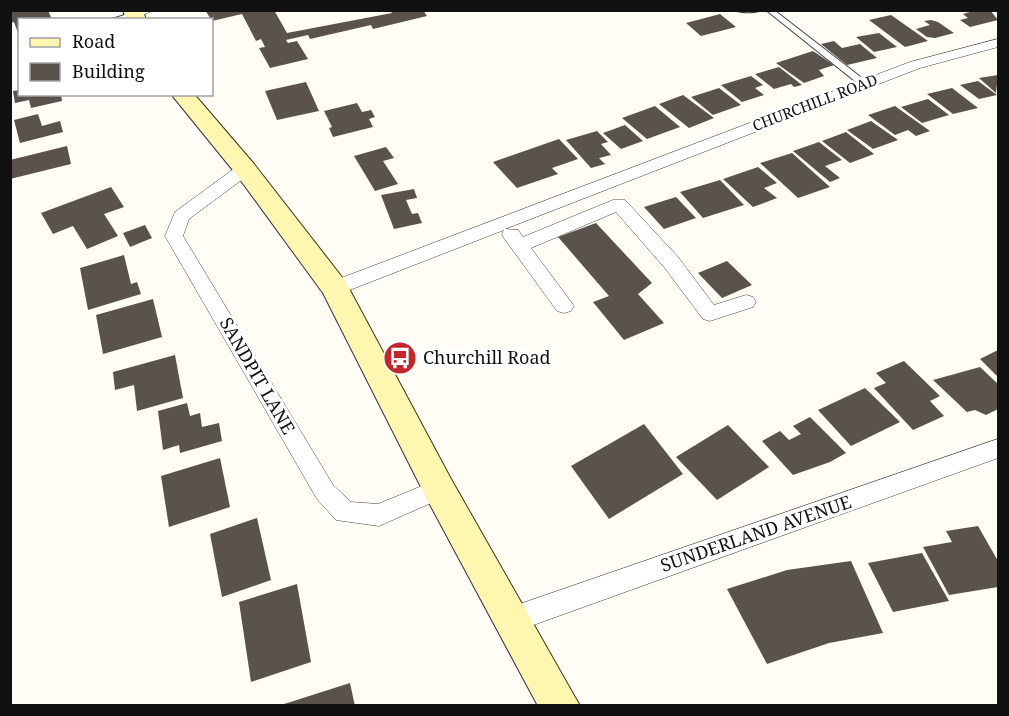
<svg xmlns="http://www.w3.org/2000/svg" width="1009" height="716" viewBox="0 0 1009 716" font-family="'Noto Serif',serif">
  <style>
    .building { fill: #5a524d }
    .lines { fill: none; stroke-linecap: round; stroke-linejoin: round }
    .lane-casing { stroke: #444; stroke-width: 2 }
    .street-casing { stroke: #444; stroke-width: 1 }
    .secondary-casing { stroke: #333; stroke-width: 2 }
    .lane { fill: #fff; fill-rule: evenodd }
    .street { fill: #fff; fill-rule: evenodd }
    .secondary { fill: #fff6b0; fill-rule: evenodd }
    .labels { text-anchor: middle; stroke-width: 6; stroke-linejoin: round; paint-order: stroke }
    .far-street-label { font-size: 15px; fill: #111; stroke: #fff }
    .poi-label { font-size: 18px; fill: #111; stroke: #fff; text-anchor: start }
    .street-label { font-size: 18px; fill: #111; stroke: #fff }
  </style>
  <rect width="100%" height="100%" fill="#fffdf5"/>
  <g class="building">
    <polygon points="16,10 48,10 52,20 20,20 18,33 14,22 10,23 10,12"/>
    <polygon points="205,10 274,10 287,33 392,13 390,10 423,10 427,16 373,29 371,25 310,39 308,35 286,40 288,43 297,41 308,59 270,68 259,48 265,47 261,39 256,41 242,14 212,21"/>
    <polygon points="977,10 990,10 998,20 970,27 960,20 968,18 963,14"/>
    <polygon points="720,14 736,27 701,36 686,23"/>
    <polygon points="891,15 928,41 905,47 869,20"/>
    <polygon points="931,20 938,22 954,33 935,38 927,37 916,29 930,25 924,21"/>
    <polygon points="879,33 897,47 874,52 856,37"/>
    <polygon points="834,41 842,48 860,44 877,58 847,65 821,44"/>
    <polygon points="813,51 834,65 819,70 824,76 804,83 776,63"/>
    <polygon points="779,67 802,85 794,87 791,84 774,89 755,74"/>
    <polygon points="998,75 996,93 979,78"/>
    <polygon points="751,76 763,85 755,88 764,95 742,102 721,85"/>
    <polygon points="978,81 997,95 979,99 960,85"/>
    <polygon points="306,82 319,111 277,120 265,91"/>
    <polygon points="719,88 741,105 713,115 691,97"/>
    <polygon points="952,88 978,108 953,114 927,94"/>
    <polygon points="20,90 20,94 61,94 62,101 31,108 29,100 15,103 13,91"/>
    <polygon points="683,95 714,118 689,128 659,104"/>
    <polygon points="928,99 949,115 922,123 901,107"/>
    <polygon points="357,103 362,112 371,110 375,117 369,119 373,127 333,137 329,128 332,127 324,111"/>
    <polygon points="655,106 680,127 647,139 622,118"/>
    <polygon points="895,106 930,131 916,136 908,130 895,135 868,115"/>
    <polygon points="38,114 42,126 60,121 63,132 20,143 14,120"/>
    <polygon points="871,121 898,140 873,149 847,130"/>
    <polygon points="625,125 643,141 621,149 603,133"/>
    <polygon points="597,131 608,142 601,144 611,155 599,158 605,164 591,168 566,140"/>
    <polygon points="846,132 874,154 850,163 822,141"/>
    <polygon points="559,139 578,159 552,168 558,174 517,188 493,162"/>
    <polygon points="819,142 842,160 825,166 840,178 830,182 793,151"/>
    <polygon points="67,146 71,164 10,179 10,160"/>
    <polygon points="386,147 394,158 383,161 398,184 375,191 354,156"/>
    <polygon points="792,153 830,187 798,198 760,163"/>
    <polygon points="758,167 777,183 764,188 777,198 753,207 723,179"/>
    <polygon points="720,180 744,205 703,218 680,192"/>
    <polygon points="111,187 124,207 104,214 118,236 87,249 73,226 53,234 41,213"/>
    <polygon points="414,189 417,198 406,200 412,214 418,213 422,223 394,229 381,195"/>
    <polygon points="676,197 696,218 664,229 644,207"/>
    <polygon points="596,223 652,283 638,294 664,323 624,340 593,302 609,296 558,237"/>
    <polygon points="145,225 152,238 130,247 123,233"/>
    <polygon points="124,255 131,284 137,282 141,294 88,310 80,268"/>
    <polygon points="727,261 752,285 722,298 698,273"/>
    <polygon points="153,299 162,337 103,354 96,315"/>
    <polygon points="998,350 998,377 980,359"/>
    <polygon points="175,355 183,398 137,411 134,385 115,390 113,372"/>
    <polygon points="904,361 940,396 930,401 944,416 913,430 874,388 886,383 876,373"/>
    <polygon points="980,367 998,384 998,409 986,415 975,410 967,412 933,380"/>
    <polygon points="865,388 900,422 851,446 818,410"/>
    <polygon points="187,403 190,416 200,413 202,427 219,423 222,441 180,453 179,445 163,450 158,411"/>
    <polygon points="810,417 846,453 830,462 793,475 762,441 780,431 789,440 801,434 793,426"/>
    <polygon points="644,424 683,474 609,519 571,466"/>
    <polygon points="728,425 769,467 717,500 676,457"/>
    <polygon points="220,458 230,507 169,527 161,476"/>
    <polygon points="257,518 271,580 222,597 210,534"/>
    <polygon points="978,526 998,561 998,587 949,595 923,547 952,542 946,531"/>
    <polygon points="922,553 949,601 893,612 868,563"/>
    <polygon points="851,561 883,633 829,643 767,664 727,589 787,570"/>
    <polygon points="297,584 311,662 251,682 239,602"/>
    <polygon points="350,683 355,706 281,706 281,705"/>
  </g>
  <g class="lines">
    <defs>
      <g id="lane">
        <path d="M735 10H761C755 13 741 13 735 10Z"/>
        <polygon points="766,10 774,10 867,82 867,86 861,86"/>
        <polygon points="134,12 137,14 136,15 122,20 109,20"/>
      </g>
      <g id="street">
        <polygon points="131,10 155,10 134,18 127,14"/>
        <polygon points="998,39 998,47 920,68 505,229 518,230 523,237 613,200 625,200 678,257 714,305 746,295 753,297 756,302 753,307 710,321 703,319 664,267 616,212 531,248 574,306 571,311 564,313 557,311 504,238 502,234 504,230 342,293 328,293 325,288 328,283 910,62"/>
        <polygon points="245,164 254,169 251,173 189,219 183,236 333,485 351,502 378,504 439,479 447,482 451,489 447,496 379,526 336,520 317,499 165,236 175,212 239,165"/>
        <polygon points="998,439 998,458 514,632 505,628 501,619 505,610 514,606"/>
      </g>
      <g id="secondary">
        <polygon points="123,10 143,10 146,20 126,20"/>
        <polygon points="171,94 194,94 254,164 345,281 451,479 580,706 538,706 427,499 323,293 236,174"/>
      </g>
    </defs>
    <use href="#lane" class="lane-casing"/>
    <use href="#street" class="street-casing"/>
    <use href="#secondary" class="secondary-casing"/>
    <use href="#lane" class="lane"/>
    <use href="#street" class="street"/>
    <use href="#secondary" class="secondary"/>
  </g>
  <defs>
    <symbol id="bus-disc" viewBox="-11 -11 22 22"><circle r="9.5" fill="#c4262e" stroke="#fff"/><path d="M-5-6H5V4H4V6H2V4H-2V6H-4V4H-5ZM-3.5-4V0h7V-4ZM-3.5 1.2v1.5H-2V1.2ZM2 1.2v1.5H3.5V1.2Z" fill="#fff"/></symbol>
  </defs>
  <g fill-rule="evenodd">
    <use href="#bus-disc" x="381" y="339" width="38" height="38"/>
  </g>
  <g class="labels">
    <g class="far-street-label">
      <text transform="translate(815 103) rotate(-21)" y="5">CHURCHILL ROAD</text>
    </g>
    <g class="poi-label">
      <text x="423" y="364">Churchill Road</text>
    </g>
    <g class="street-label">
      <text transform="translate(257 376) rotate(60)" y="6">SANDPIT LANE</text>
      <text transform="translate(756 534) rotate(-19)" y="6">SUNDERLAND AVENUE</text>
    </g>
  </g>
  <rect width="1009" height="716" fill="none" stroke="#111111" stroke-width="24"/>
  <rect x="18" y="18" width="195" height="78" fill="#ffffff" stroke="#a0a0a0" stroke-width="1.5"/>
  <rect x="30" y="38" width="30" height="9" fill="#fff6b0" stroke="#a0a0a0" stroke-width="1.5"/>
  <text x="72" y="48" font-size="18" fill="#111111">Road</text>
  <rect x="30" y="63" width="30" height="18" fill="#5a524d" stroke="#a0a0a0" stroke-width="1.5"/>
  <text x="72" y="78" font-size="18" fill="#111111">Building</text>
</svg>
